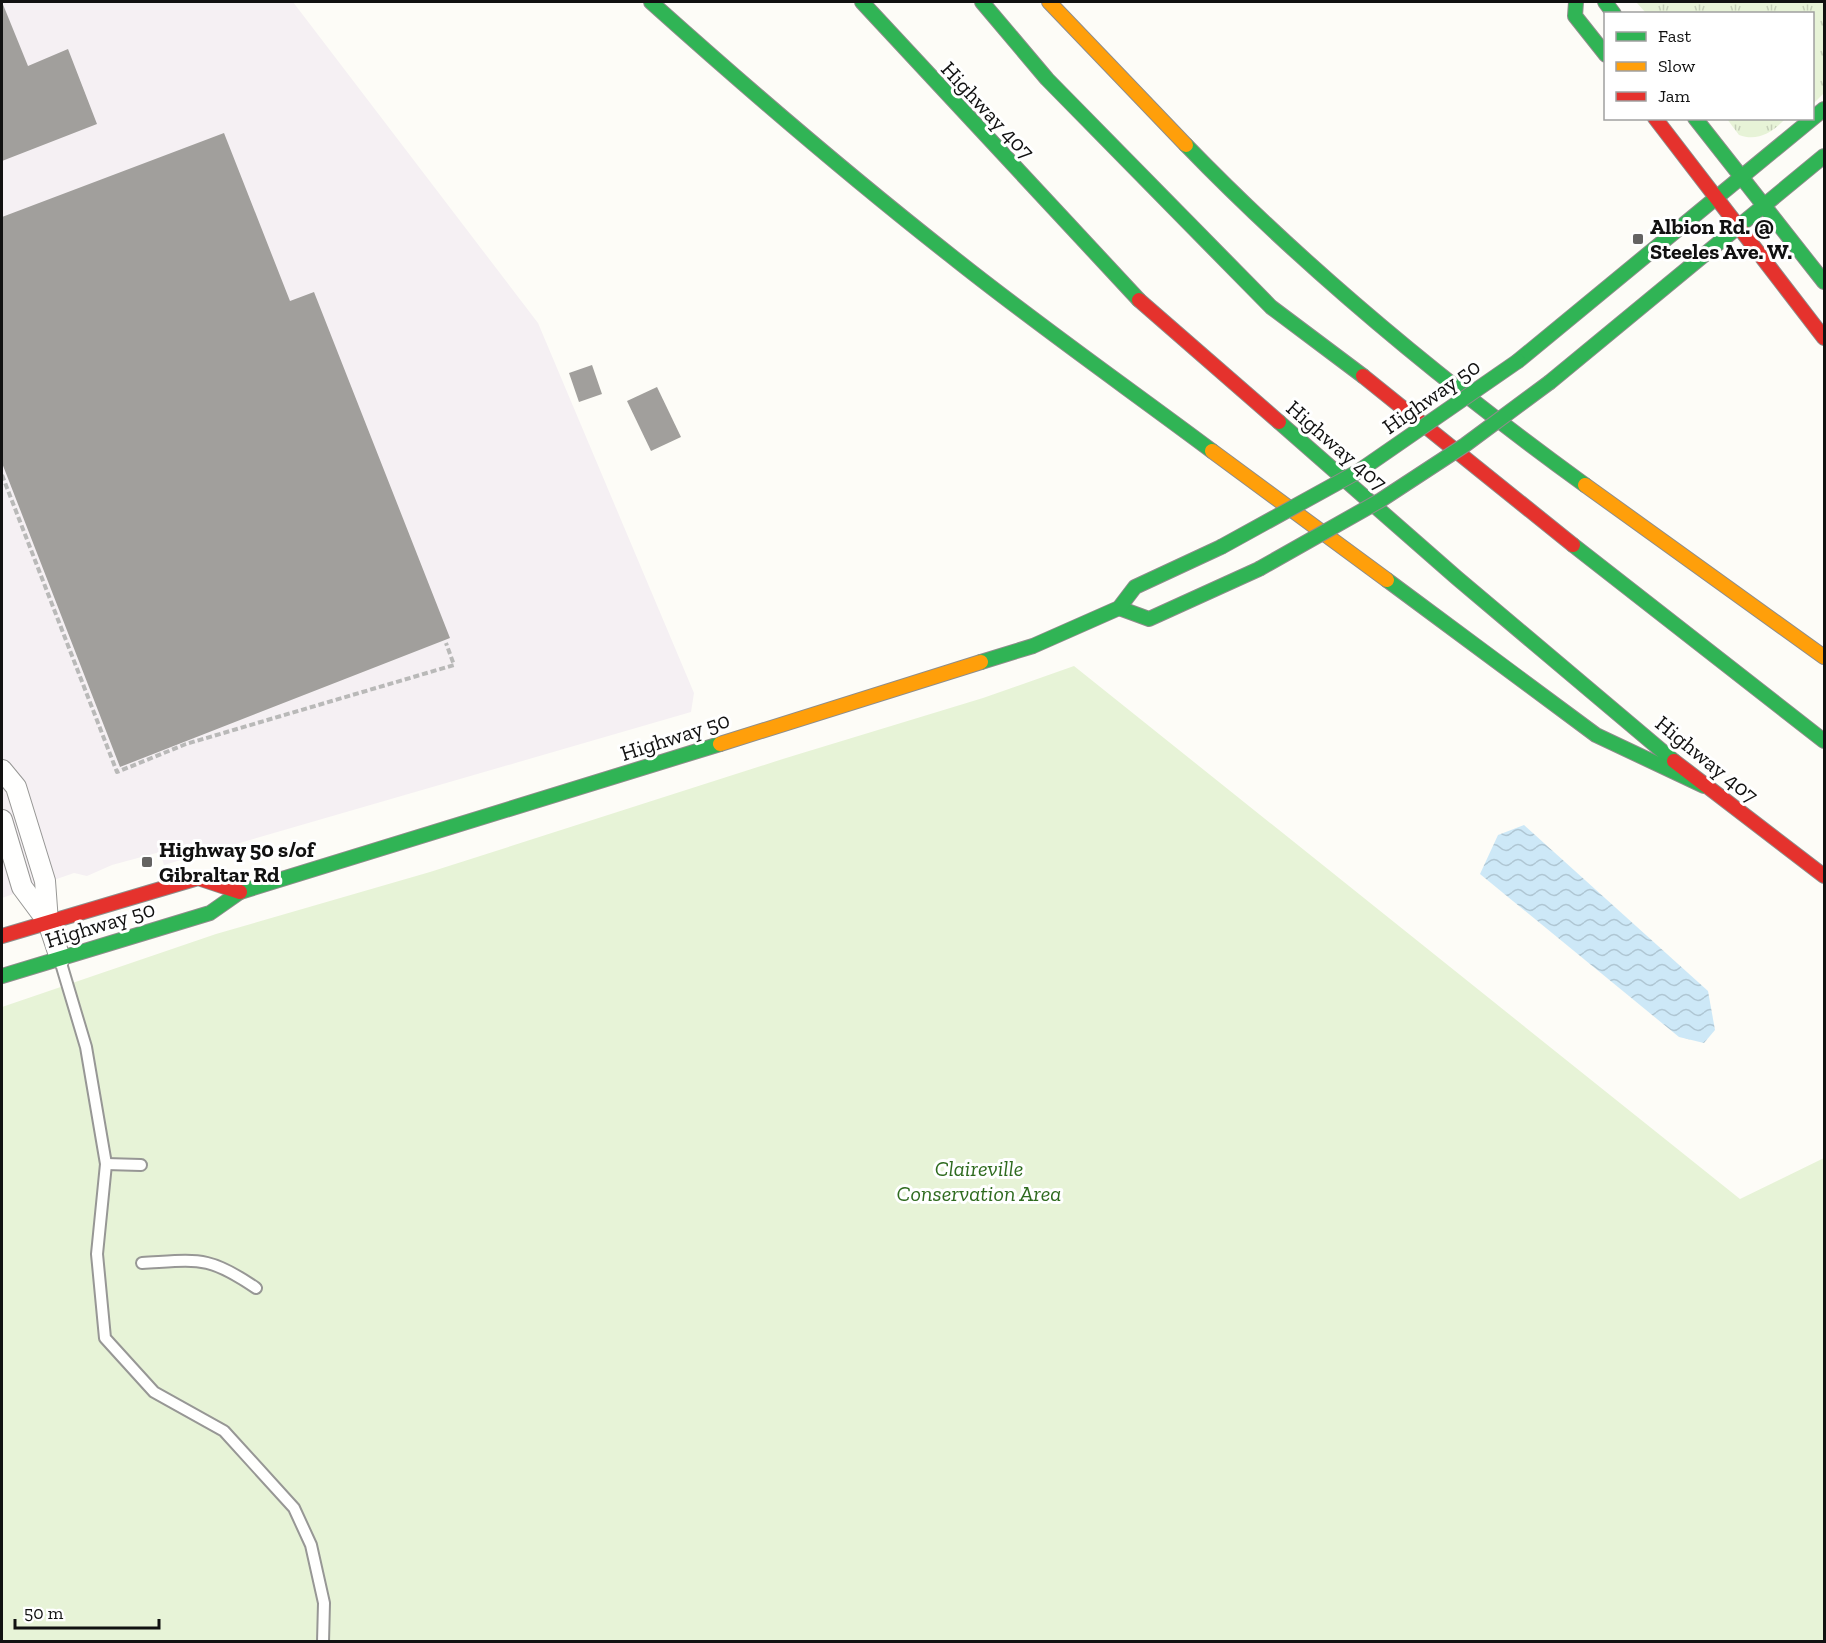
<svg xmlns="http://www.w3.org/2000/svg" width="1826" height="1643" viewBox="0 0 1826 1643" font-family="'Zilla Slab',serif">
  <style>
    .industrial { fill: #f5f0f3 }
    .grass { fill: url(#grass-tufts) }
    .park { fill: #e7f3d7 }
    .water { fill: url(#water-waves) }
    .building { fill: #a19f9c }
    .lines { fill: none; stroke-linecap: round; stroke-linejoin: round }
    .lane-casing { stroke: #979795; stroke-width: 14 }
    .street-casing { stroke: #979795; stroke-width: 22 }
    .fast-casing { stroke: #8e8d8b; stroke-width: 16 }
    .slow-casing { stroke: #8e8d8b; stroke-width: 16 }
    .jam-casing { stroke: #8e8d8b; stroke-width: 16 }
    .path { stroke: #b9b9b8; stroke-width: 4; stroke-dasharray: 6 3; stroke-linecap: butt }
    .lane { stroke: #fffffe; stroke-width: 10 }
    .street { stroke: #fffffe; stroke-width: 20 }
    .fast { stroke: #30b455; stroke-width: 14 }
    .slow { stroke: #ff9f0a; stroke-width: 14 }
    .jam { stroke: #e5322d; stroke-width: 14 }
    .fast-bridge-casing { stroke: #8e8d8b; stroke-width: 16; stroke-linecap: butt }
    .fast-bridge { stroke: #30b455; stroke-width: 14 }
    .poi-dot { fill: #646362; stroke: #fff; stroke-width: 2 }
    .labels { text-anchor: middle; stroke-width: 6; stroke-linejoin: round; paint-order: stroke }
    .street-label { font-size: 22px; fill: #111; stroke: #fff }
    .poi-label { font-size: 22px; font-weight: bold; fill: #111; stroke: #fff; text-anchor: start }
    .park-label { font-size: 22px; font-style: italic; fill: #2f6b1f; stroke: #fff }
  </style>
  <defs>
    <pattern id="grass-tufts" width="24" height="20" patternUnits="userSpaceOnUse" patternTransform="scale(1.5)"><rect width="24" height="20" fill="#e7f3d7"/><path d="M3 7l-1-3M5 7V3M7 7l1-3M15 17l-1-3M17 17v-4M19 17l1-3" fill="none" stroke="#c5cfb8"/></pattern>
    <pattern id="water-waves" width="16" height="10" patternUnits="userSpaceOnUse" patternTransform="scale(1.5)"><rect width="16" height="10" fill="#cde8f7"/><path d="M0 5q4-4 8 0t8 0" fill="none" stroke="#afc6d3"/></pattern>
  </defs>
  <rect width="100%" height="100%" fill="#fdfcf7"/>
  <polygon class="industrial" points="2,2 293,2 538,323 694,693 691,712 164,865 160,852 112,865 87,876 74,873 2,898"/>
  <g class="grass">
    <polygon points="1636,2 1824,2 1824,93 1813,104 1812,14 1646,13"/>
    <path d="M1727 119H1785C1773 132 1758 142 1739 135Z"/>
  </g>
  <polygon class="park" points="1074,666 1740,1199 1824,1158 1824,1641 2,1642 2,1007 216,934 430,872 786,758 983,698"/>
  <polygon class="water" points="1524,825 1708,991 1715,1030 1704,1043 1679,1037 1480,874 1498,835"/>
  <g class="building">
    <polygon points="2,2 28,66 68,49 97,124 2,161"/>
    <polygon points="224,133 290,301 314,292 450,638 120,767 2,463 2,217"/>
    <polygon points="592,365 602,394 579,402 569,373"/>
    <polygon points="657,387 681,437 651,451 627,401"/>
  </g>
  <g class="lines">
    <defs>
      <g id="lane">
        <polyline points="60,960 86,1047 106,1164 97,1254 105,1338 154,1392 224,1431 294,1508 311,1545 324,1603 323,1642"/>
        <polyline points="106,1164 141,1165"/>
        <path d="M142 1263C198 1260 208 1255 256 1288"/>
      </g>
      <g id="street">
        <polyline points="2,770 16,787 45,881 48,922 60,958"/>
        <polyline points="2,820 22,887 48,922"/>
      </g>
      <g id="fast">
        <path d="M651 2C748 89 847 174 950 255 1035 323 1125 386 1212 451"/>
        <polyline points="862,2 1139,300"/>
        <polyline points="982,2 1047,79 1271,307 1363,376"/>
        <polyline points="1576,2 1575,16 1606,55"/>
        <polyline points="1605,2 1614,14"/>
        <polyline points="1695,118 1824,282"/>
        <path d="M1186 145C1308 271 1443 382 1585 485"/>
        <polyline points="1518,361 1824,109"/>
        <polyline points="1550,382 1824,156"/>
        <polyline points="1279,422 1457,578 1674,761"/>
        <polyline points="1573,545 1824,741"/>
        <polyline points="1387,580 1596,735 1704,786"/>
        <polyline points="1119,608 1149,619 1259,569"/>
        <polyline points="981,662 1033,646 1119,608 1135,587 1221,547"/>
        <polyline points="2,976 210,913 240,892 720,744"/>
      </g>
      <g id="slow">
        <polyline points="1049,2 1186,145"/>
        <polyline points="1212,451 1387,580"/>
        <polyline points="1585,485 1824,657"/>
        <polyline points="720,744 981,662"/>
      </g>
      <g id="jam">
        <polyline points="1655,118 1824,338"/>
        <polyline points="1139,300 1279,422"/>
        <polyline points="1363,376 1573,545"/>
        <polyline points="1674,761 1824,876"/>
        <polyline points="2,936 198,878 240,892"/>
      </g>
    </defs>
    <use href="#lane" class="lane-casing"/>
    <use href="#street" class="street-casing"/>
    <use href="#fast" class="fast-casing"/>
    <use href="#slow" class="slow-casing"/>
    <use href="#jam" class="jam-casing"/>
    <polyline class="path" points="2,475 117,772 186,744 454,665 446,643"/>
    <use href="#lane" class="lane"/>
    <use href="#street" class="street"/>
    <use href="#fast" class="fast"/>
    <use href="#slow" class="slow"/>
    <use href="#jam" class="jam"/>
    <defs>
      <g id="fast-bridge">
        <polyline points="1221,547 1359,471 1518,361"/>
        <polyline points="1259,569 1381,500 1465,445 1550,382"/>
      </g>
    </defs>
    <use href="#fast-bridge" class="fast-bridge-casing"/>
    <use href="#fast-bridge" class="fast-bridge"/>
  </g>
  <g class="poi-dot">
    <rect x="1632" y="233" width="12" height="12" rx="3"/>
    <rect x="141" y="856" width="12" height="12" rx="3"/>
  </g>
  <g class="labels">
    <g class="street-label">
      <text transform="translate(988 110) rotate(47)" y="8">Highway 407</text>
      <text transform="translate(1431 396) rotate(-35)" y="8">Highway 50</text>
      <text transform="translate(1337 445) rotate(41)" y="8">Highway 407</text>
      <text transform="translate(675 736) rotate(-18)" y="8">Highway 50</text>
      <text transform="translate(1707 759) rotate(39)" y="8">Highway 407</text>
      <text transform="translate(100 924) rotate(-17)" y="8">Highway 50</text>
    </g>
    <g class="poi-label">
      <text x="1650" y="234">Albion Rd. @<tspan x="1650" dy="25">Steeles Ave. W.</tspan></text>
      <text x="159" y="857">Highway 50 s/of<tspan x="159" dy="25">Gibraltar Rd</tspan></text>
    </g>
    <g class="park-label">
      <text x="979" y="1176">Claireville<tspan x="979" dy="25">Conservation Area</tspan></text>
    </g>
  </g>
  <rect width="1826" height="1643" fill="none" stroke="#111111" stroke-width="6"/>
  <rect x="1604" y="12" width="210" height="108" fill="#ffffff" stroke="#a0a0a0" stroke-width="1.5"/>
  <rect x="1616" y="32" width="30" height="9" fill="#30b455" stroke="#a0a0a0" stroke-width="1.5"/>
  <text x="1658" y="42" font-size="18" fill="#111111">Fast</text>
  <rect x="1616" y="62" width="30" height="9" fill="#ff9f0a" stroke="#a0a0a0" stroke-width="1.5"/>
  <text x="1658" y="72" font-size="18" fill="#111111">Slow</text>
  <rect x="1616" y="92" width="30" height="9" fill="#e5322d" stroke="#a0a0a0" stroke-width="1.5"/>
  <text x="1658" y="102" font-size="18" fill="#111111">Jam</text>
  <path d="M15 1619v9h144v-9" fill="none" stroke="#111111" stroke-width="3"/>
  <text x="24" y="1619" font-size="18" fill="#111111" stroke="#ffffff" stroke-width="4.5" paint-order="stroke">50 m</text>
</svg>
